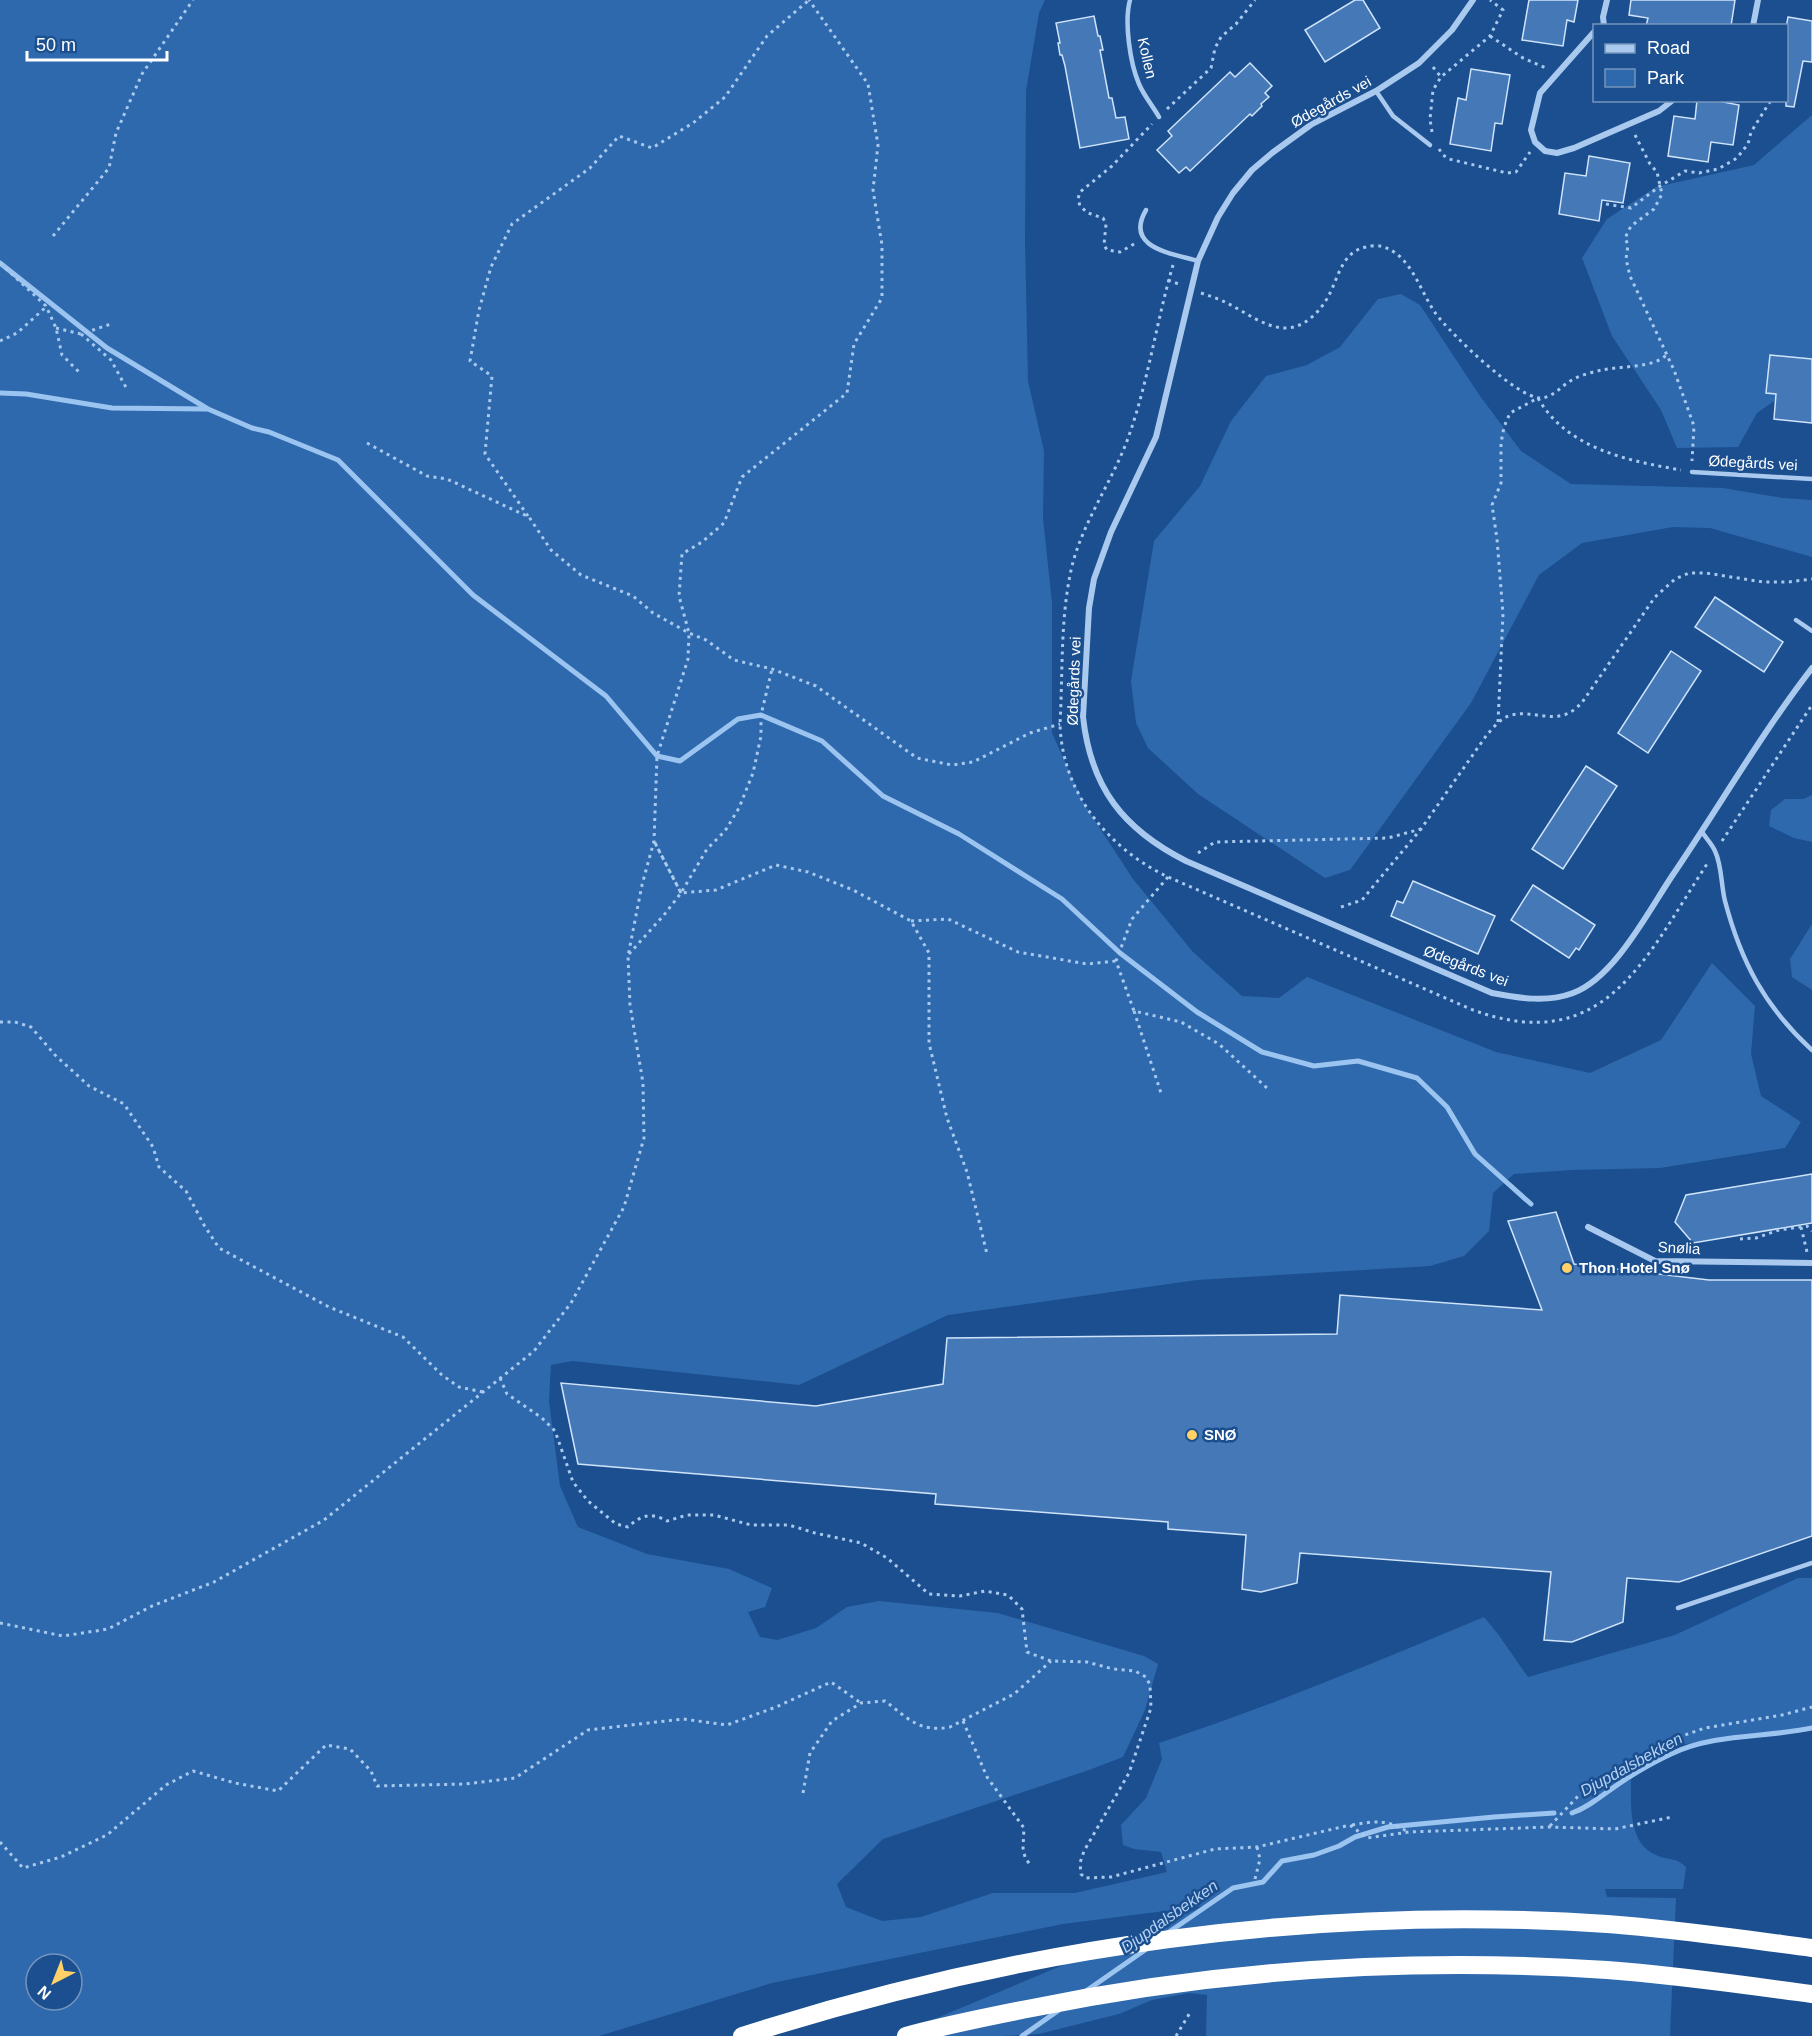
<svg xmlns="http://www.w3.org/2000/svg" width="1812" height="2036" viewBox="0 0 1812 2036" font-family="Arial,sans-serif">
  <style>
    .green { fill: #2e69ad; fill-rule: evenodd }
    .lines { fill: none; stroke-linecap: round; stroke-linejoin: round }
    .stream { stroke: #9cc4f0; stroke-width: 5 }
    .building { fill: #4478b7; stroke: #cfe3fa; stroke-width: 1.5 }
    .path { stroke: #a9c9ee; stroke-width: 3; stroke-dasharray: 3 4.5; stroke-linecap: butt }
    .service { stroke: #a9c9ee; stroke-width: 4.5 }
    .minor { stroke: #a9c9ee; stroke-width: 6 }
    .motorway { stroke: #fff; stroke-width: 18 }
    .poi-dot { fill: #ffd166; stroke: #1b4f8f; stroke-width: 2 }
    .labels { text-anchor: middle; stroke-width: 5; stroke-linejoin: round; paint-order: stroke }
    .street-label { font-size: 15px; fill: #fff; stroke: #1b4f8f }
    .poi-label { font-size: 15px; font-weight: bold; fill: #fff; stroke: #1b4f8f; text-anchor: start }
    .water-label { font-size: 16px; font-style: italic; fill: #b5d3f5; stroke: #1b4f8f }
  </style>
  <rect width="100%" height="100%" fill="#1b4f8f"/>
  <g class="green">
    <path d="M0 0H1045L1039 13 1026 91 1025 241 1028 381 1044 451 1043 518 1052 603V733L1084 804 1133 879 1193 952 1242 996 1279 998 1307 977 1496 1052 1590 1073 1661 1040 1712 963 1755 1006 1751 1054 1761 1096 1801 1122 1785 1148 1660 1168 1572 1170 1514 1174 1493 1193 1489 1231 1464 1256 1430 1266 1197 1280 948 1315 799 1385 572 1361 551 1365 549 1401 560 1486 578 1527 647 1554 729 1569 772 1588 765 1607 748 1612 760 1637 777 1640 816 1628 847 1607 879 1601 998 1613 1144 1656 1158 1664 1145 1710 1123 1757 1089 1770 883 1839 837 1884 846 1907 882 1921 921 1917 993 1893H1075L1167 1872 1161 1852 1134 1849 1123 1845 1121 1825 1146 1798 1162 1759 1159 1743C1269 1707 1376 1662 1484 1617L1498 1634 1528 1677 1675 1635 1798 1578H1812V1729L1677 1745 1631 1779C1631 1805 1628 1843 1656 1855 1668 1861 1674 1856 1686 1867L1683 1889H1605L1607 1897 1676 1898 1670 2036H1206L1207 1995 1189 1993 1152 2000 1119 2014 1039 2034 1002 2036H894L1204 1906 1063 1924 772 1983 599 2036H0ZM36 1964H72V2000H36Z"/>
    <polygon points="1812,115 1812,399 1787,392 1757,413 1738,447 1677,448 1661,410 1612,336 1582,258 1607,219 1656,187 1754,165"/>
    <polygon points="1401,294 1420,305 1480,396 1521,451 1571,484 1723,488 1783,498 1812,500 1812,557 1710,528 1673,527 1582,543 1539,575 1471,703 1350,870 1325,878 1198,794 1148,748 1136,723 1131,681 1154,541 1200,486 1231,421 1266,376 1307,365 1340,347 1378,299"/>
    <polygon points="1812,795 1812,842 1794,838 1769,826 1771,810 1785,799 1803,799"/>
    <polygon points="1812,924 1812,990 1792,977 1790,959"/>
  </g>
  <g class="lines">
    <g class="stream">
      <polyline points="0,263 107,348 208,409 252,428 269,432 338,460 473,595 606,696 657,756 680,761 738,719 761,715 822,741 883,796 959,834 1062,899 1120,953 1197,1012 1262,1052 1314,1066 1358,1061 1417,1078 1447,1107 1475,1154 1531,1204"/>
      <polyline points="0,393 26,394 112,408 207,409"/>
      <path d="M1572 1813C1592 1806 1608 1790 1626 1779 1640 1770 1656 1761 1671 1754 1715 1733 1766 1738 1812 1728"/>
      <polyline points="1169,1932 1233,1888 1263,1882 1282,1861 1314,1855 1339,1846 1355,1837 1388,1827 1494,1817 1554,1813"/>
      <polyline points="1086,1991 1145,1950"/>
      <polyline points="1022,2036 1059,2010"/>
    </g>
  </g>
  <g class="building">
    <polygon points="1355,0 1363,0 1380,28 1325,62 1305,30"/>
    <polygon points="1529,0 1578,0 1574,22 1567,20 1563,46 1522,40"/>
    <polygon points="1631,0 1735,0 1731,26 1646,26 1648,18 1629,15"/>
    <polygon points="1094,16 1098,36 1100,36 1103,50 1100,50 1109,98 1112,98 1116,118 1125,117 1129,139 1080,148 1065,66 1062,55 1060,55 1058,43 1060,43 1056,23"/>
    <polygon points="1788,17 1812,21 1812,62 1803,61 1794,107 1786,106 1786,28"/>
    <polygon points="1250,63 1272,86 1265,93 1269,97 1261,104 1262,106 1252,116 1250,114 1190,171 1186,167 1179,173 1157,150 1172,136 1168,131 1230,72 1235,77"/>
    <polygon points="1471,69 1510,75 1502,124 1495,123 1491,151 1450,144 1458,98 1466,100"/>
    <polygon points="1697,100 1713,100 1739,105 1733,145 1711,142 1708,162 1668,156 1674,116 1695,119"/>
    <polygon points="1589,156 1630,163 1623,203 1602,200 1599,221 1559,214 1565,173 1586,176"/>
    <polygon points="1770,355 1812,359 1812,423 1774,419 1776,394 1766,393"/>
    <polygon points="1715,597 1783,642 1764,672 1695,627"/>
    <polygon points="1671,651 1701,671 1648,753 1618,733"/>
    <polygon points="1586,766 1617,786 1563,869 1532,849"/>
    <polygon points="1413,881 1495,916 1478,954 1391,916 1397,901 1403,903"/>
    <polygon points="1533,885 1595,925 1579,950 1576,948 1569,958 1511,920"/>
    <polygon points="1812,1174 1812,1223 1693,1243 1675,1222 1686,1195"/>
    <polygon points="1556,1212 1574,1264 1709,1280 1812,1280 1812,1536 1679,1582 1627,1578 1623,1622 1572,1642 1544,1640 1551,1572 1300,1553 1297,1583 1261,1592 1242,1589 1246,1535 1168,1529 1168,1522 935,1504 936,1494 578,1464 561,1383 816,1406 943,1384 947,1338 1337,1334 1340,1295 1542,1310 1508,1221"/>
  </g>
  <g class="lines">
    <g class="path">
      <polyline points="1490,36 1523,58 1546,68"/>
      <polyline points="1433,67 1441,77"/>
      <polyline points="1167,109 1211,68 1215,48 1221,37 1236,24 1255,0"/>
      <polyline points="1432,132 1430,119 1433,90 1441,77 1490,36 1503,10 1490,0"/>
      <polyline points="1635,135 1650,164 1657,172 1662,194 1654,209 1631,226 1625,238 1628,245 1626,259 1630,276 1674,370 1694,426 1692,461"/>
      <polyline points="1439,149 1443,155 1449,159 1507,173 1516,172 1530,152"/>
      <polyline points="1606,204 1631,208 1660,186 1685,171 1699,173 1718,169 1737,158 1748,144 1751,132 1771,100"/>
      <polyline points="53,236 109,168 116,133 142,74 193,0"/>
      <polyline points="1134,244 1120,252 1107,250 1104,245 1106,224 1103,218 1088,213 1080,206 1078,199 1080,192 1112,166 1152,124"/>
      <polyline points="0,263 46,306 56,328 62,355 81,374"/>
      <path d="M1173 265C1156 323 1148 384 1127 441 1111 483 1083 522 1072 566 1060 617 1063 672 1060 724 1062 793 1108 848 1168 877L1473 1010C1605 1058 1646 957 1707 864"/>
      <polyline points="1168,280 1181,285"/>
      <path d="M1201 293C1210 296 1219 299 1227 303 1245 312 1264 327 1284 328 1304 329 1321 311 1329 295 1339 276 1342 252 1366 247 1370 246 1376 245 1380 246 1411 253 1419 290 1436 314 1450 333 1518 399 1541 398 1554 397 1561 386 1572 380 1581 375 1592 372 1602 370 1620 366 1656 368 1667 354"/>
      <polyline points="56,328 81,334 111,324"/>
      <polyline points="81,334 111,360 128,391"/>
      <polyline points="0,341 17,333 46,307"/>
      <polyline points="367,443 427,476 447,479 529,517 551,550 581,575 633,596 653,613 689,633 706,640 734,660 772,669 816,686 917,758 952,765 973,762 1030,733 1060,724"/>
      <polyline points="528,516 485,454 492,376 470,361 479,310 491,267 512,224 590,168 619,136 652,148 693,123 725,97 767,36 809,0"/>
      <path d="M1498 722 1503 614 1497 539 1492 505 1501 483V443L1504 427 1510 413 1538 398C1567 449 1629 461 1681 470"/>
      <polyline points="1722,841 1812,705"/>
      <polyline points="1198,853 1215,842 1388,838 1421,829"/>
      <polyline points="1168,877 1132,919 1116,961 1134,1011 1181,1022 1219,1044 1267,1088"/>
      <polyline points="681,893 654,841 681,893 716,890 776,865 808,872 853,890 911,921 929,953 929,1043 947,1118 967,1172 987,1254"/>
      <path d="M1341 907 1362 900 1376 883 1421 829 1486 736C1493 728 1501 717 1512 715 1530 710 1551 722 1569 713 1573 711 1577 707 1581 704L1655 597 1675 579 1689 573H1706L1763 582H1788L1812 579"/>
      <polyline points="911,921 948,919 1018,952 1087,964 1116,961"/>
      <polyline points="629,954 664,915 681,893 707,849 725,831 739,808 753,773 761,736 761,715 772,669"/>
      <polyline points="1134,1011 1161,1093"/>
      <polyline points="0,1022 15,1022 31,1027 55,1055 89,1086 124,1104 153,1147 159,1167 186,1191 204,1225 219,1248 329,1307 403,1337 442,1375 459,1387 483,1392"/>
      <polyline points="1801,1227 1807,1252"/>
      <polyline points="1740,1239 1756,1238 1779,1230 1807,1226 1812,1231"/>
      <path d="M500 1378 507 1394 542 1418 555 1431 573 1482 588 1501 616 1524 628 1527C641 1515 651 1512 667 1521L687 1515H714L751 1525H789L815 1533 861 1543 887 1558 929 1594 960 1596 985 1591 1008 1595 1022 1609 1027 1652 1051 1661 1087 1662 1113 1669 1135 1671 1146 1677 1150 1685 1151 1708 1129 1773 1084 1851 1080 1863 1081 1874 1085 1878 1111 1877 1215 1849 1257 1847 1350 1825 1367 1838 1409 1832 1550 1827 1615 1829 1672 1817"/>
      <polyline points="0,1623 63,1636 108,1629 152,1606 214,1582 324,1520 534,1351 571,1303 624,1207 644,1138 643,1083 630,1005 628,956 642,885 654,841 657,756 688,659 689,633 679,596 682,554 702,542 724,523 742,477 847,393 854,344 882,298 882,245 873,190 878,145 868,84 809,0"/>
      <polyline points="963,1721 987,1777 1024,1828 1023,1848 1025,1857 1030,1865"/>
      <path d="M803 1793 810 1753 832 1721 861 1703 885 1701C908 1718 919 1733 950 1727L1014 1694 1051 1661"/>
      <path d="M1352 1825C1376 1821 1387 1819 1408 1832"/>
      <polyline points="1550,1826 1580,1794 1615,1770 1651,1753 1682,1736 1705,1728 1782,1715 1812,1707"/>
      <polyline points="0,1842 23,1868 61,1857 107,1835 166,1785 193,1771 235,1783 278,1791 326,1745 350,1749 371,1771 377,1786 465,1784 515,1778 588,1730 683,1719 727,1725 776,1707 831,1682 861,1703"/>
      <polyline points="1255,1879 1260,1859 1257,1847"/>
      <polyline points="1176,2036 1191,2011"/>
    </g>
    <g class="service">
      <path d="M1130 0C1124 22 1130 63 1139 84 1144 96 1153 106 1159 117"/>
      <polyline points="1376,91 1393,116 1430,145"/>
      <path d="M1146 210C1124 248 1171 253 1198 261"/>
      <polyline points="1692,472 1812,479"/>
      <polyline points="1796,620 1812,631"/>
      <path d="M1702 832C1706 838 1712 844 1715 851 1722 866 1721 885 1725 901 1741 962 1765 1007 1812 1050"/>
      <polyline points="1678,1608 1812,1563"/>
    </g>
    <g class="minor">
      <path d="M1473 0 1452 30 1419 63 1376 91 1312 124 1272 153 1252 170 1233 193 1218 217 1198 261 1156 437 1111 532 1094 579 1089 608 1083 717C1091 788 1123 829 1186 861L1492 993C1518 998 1547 1003 1573 993 1614 978 1648 912 1672 876 1719 807 1761 734 1812 668"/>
      <polyline points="1604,26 1603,17 1607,0"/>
      <polyline points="1753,26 1758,0"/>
      <polyline points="1594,32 1540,93 1531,130 1535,142 1545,151 1557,153 1574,148 1659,111 1673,100"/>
      <polyline points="1588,1227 1655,1261 1812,1263"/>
    </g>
    <g class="motorway">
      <path d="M742 2036C1020 1947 1314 1904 1607 1924 1675 1929 1744 1939 1812 1948"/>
      <path d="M906 2036C946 2025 987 2017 1027 2009 1216 1970 1414 1957 1607 1970 1676 1975 1744 1985 1812 1994"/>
    </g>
  </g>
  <g class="poi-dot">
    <circle cx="1567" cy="1268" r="6"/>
    <circle cx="1192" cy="1435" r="6"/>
  </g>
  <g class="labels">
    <g class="street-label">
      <text transform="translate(1147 58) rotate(77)" y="5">Kollen</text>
      <text transform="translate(1331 102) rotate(-29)" y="5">Ødegårds vei</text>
      <text transform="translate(1753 463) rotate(3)" y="5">Ødegårds vei</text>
      <text transform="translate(1074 681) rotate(-88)" y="5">Ødegårds vei</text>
      <text transform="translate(1466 966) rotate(21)" y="5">Ødegårds vei</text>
      <text transform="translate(1679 1248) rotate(3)" y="5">Snølia</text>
    </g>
    <g class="poi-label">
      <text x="1579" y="1273">Thon Hotel Snø</text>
      <text x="1204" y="1440">SNØ</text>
    </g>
    <g class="water-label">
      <text transform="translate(1631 1764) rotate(-29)" y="6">Djupdalsbekken</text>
      <text transform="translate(1169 1916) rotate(-35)" y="6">Djupdalsbekken</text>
    </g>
  </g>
  <rect x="1593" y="24" width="195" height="78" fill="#1b4f8f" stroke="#7695bc" stroke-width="1.5"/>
  <rect x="1605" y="44" width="30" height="9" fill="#a9c9ee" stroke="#7695bc" stroke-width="1.5"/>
  <text x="1647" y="54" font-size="18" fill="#ffffff">Road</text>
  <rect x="1605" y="69" width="30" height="18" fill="#2e69ad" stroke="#7695bc" stroke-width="1.5"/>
  <text x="1647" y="84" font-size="18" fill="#ffffff">Park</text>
  <g transform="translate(54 1982) rotate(222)"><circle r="28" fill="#1b4f8f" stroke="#7695bc" stroke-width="1.5"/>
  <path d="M0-4.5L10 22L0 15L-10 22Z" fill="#ffd166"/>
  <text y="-9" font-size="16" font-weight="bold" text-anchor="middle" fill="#ffffff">N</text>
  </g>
  <path d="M27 51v9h140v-9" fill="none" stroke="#ffffff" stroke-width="3"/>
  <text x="36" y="51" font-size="18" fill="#ffffff" stroke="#1b4f8f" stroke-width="4.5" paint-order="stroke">50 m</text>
</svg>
